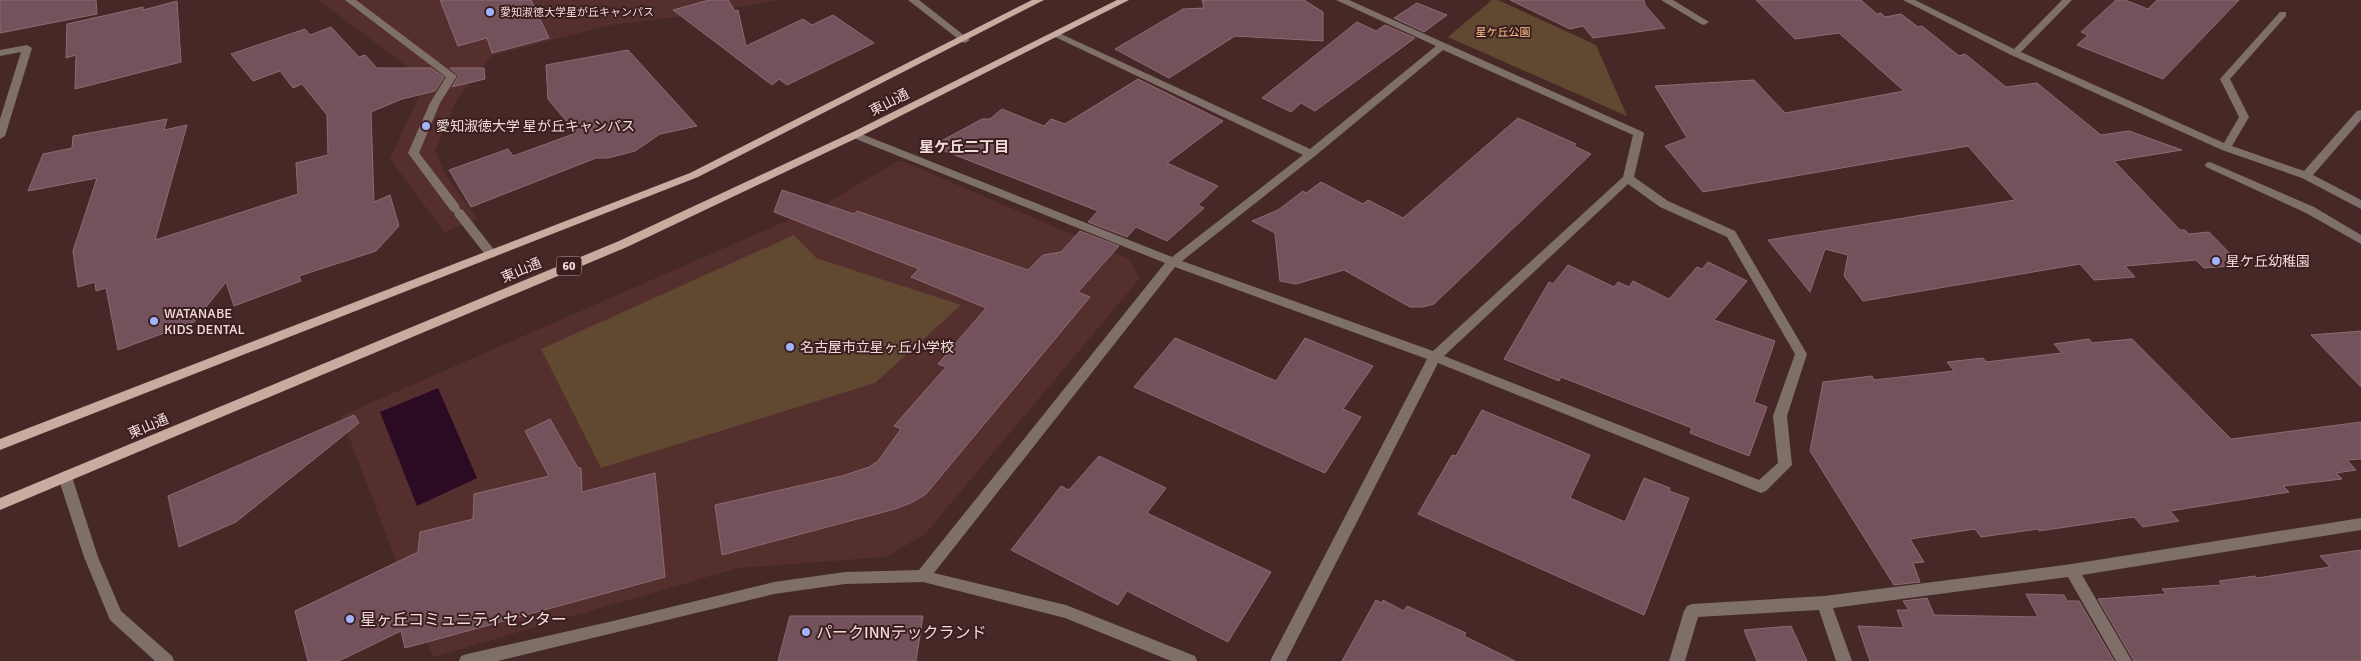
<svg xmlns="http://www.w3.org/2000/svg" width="2361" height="661" viewBox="0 0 2361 661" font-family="Signika,'Noto Sans JP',sans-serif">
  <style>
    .built { fill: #552f2e }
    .green { fill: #614931 }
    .water { fill: #2b0a23 }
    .building { fill: #73525c; stroke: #8d6b75 }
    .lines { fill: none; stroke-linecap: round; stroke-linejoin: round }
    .minor { fill: #7e6f69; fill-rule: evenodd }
    .major { fill: #c9ab9f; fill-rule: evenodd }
    .poi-dot { fill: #a1b3fd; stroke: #3b1e1e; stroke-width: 2 }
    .labels { text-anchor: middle; stroke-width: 4; stroke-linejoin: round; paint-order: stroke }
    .far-poi-label { font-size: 11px; fill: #f0dcda; stroke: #3b1e1e; text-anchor: start }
    .far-park-label { font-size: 11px; fill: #fac28b; stroke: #3b1e1e }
    .shield { fill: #3b1e1e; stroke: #baa3a2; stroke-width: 1 }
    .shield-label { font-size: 12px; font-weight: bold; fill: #f0dcda }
    .street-label { font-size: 14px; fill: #f0dcda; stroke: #3b1e1e }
    .poi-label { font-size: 14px; fill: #f0dcda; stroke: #3b1e1e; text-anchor: start }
    .neighbourhood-label { font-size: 15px; font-weight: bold; fill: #f0dcda; stroke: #3b1e1e }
    .near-poi-label { font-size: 16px; fill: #f0dcda; stroke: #3b1e1e; text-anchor: start }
  </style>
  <rect width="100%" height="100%" fill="#462827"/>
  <g class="built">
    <polygon points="318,0 778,0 691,15 610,25 491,56 456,101 435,151 448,179 478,219 444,232 390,159 426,80"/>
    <polygon points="900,160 1129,259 1140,278 925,534 886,557 738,568 433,657 341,416 825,204"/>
  </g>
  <g class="green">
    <polygon points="1492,0 1498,0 1596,45 1627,116 1448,37"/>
    <polygon points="794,235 816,258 961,305 875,383 601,468 541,349"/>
  </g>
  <polygon class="water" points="438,388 477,478 417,506 380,412"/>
  <g class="building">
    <polygon points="0,0 96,0 97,14 0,33"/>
    <polygon points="440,0 531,0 549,38 492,53 487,38 458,46"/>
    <polygon points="709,0 728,0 735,11 738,10 746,46 803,19 812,25 833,15 874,43 787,85 779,79 772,85 673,10"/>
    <polygon points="1202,0 1304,0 1323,12 1323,41 1235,36 1169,78 1115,49 1183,9 1204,8"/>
    <polygon points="1510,0 1644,0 1645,5 1665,28 1593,38 1583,26 1570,29"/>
    <polygon points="1756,0 1861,0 1877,14 1881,13 1885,17 1901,14 1918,27 1922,26 1959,56 1965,54 2006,87 2037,83 2101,135 2129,131 2182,150 2114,161 2180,230 2185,230 2189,234 2209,232 2241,265 2204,268 2196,260 2125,266 2135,277 2094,280 2080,264 1863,301 1844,276 1848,255 1825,249 1810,292 1768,240 2015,200 1968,146 1703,192 1665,146 1687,138 1655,86 1754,80 1785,113 1904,91 1839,33 1795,39"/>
    <polygon points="2116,0 2125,0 2148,9 2157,0 2239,0 2163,79 2077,45 2088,35 2081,32"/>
    <polygon points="177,1 181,62 75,89 76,55 66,58 67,24 143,7 143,10"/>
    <polygon points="1417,3 1447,15 1424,32 1394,18"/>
    <polygon points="1357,22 1376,31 1385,25 1415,38 1315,111 1301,103 1291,112 1262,98"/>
    <polygon points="331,27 359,57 365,55 377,68 431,68 444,77 435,91 402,99 371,112 374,202 390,195 399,226 376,251 299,276 301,281 234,306 226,282 194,322 118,350 106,288 96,291 95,282 78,287 73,251 97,178 28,191 43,154 72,148 73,136 167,119 164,130 187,125 155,240 298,194 296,163 328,155 327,115 302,84 293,88 280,71 253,81 231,54 305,29 310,35"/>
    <polygon points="628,50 697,126 660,134 635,151 608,158 596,158 471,207 449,170 508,149 513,156 576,133 548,99 546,65"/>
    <polygon points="450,68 484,68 485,79 452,87 459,76"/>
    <polygon points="1138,79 1223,121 1167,163 1218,186 1198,205 1204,208 1167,241 1136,227 1127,237 1088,222 1098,211 932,146 982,119 990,119 1002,109 1044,126 1051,119 1065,124"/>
    <polygon points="1518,118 1576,144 1574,146 1591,154 1434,304 1423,307 1410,307 1344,270 1296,284 1280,281 1275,233 1252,221 1278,210 1303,191 1306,193 1321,182 1363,204 1368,200 1403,218"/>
    <polygon points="782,190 854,214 857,211 1028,270 1043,255 1061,252 1080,231 1119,246 1078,292 1090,297 926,494 913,502 895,509 722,555 715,505 842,476 869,467 878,461 901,429 894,426 946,367 938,364 986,308 911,277 919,269 774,212"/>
    <polygon points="1708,262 1747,281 1714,320 1775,341 1754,402 1767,407 1749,456 1690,433 1692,428 1561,377 1559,381 1504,359 1549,282 1553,284 1568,265 1614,287 1618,282 1629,287 1633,281 1669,299 1697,267 1702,269"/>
    <polygon points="2361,331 2361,387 2311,335"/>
    <polygon points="1175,338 1276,381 1305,338 1373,366 1343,409 1361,417 1325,473 1134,387"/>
    <polygon points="2089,339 2092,343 2132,339 2231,439 2361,422 2361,459 2347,460 2356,470 2336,473 2342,479 2283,486 2289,492 2170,511 2179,521 2143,527 2134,517 2039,531 2038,529 1981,537 1975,529 1910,539 1924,562 1913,563 1920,582 1894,585 1810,451 1823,382 1872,376 1874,380 1954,371 1947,362 1983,358 1986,362 2062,353 2054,344"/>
    <polygon points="1482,410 1590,455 1570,498 1625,522 1644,478 1670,488 1669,491 1689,498 1644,615 1418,514 1452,455 1456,456"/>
    <polygon points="354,415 359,423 236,522 179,547 168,496"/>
    <polygon points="550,419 578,468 581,468 582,492 655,473 665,577 405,648 401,631 339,661 308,661 295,611 418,552 420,532 473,519 474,494 549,476 525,431"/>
    <polygon points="1099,456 1166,488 1147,513 1271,572 1228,642 1127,591 1118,605 1011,550 1061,486 1069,490"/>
    <polygon points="2361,550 2361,661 2134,661 2098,599 2166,594 2162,589 2222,585 2219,581 2255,576 2257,578 2330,567 2320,556"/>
    <polygon points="2026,594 2064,595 2067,601 2079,601 2114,661 1870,661 1858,626 1904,628 1897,610 1909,610 1903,601 1927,598 1934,615 2038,617"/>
    <polygon points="1376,600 1382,603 1383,600 1404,611 1407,606 1466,633 1464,636 1515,661 1342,661"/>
    <polygon points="790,616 923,616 916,661 778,661"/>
    <polygon points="1791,626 1807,661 1757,661 1744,630"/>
  </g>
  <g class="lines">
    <g class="minor">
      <polygon points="345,0 356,0 457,76 440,103 419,153 459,205 460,209 463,210 495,251 497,254 495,257 487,257 455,216 454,212 451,211 408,153 430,103 446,77"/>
      <polygon points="908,0 919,0 970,40 965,43 962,42"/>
      <path d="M1336 0H1349L1643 132 1644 134 1634 177 1668 201 1735 231 1807 354 1787 416 1792 465 1766 491 1761 493 1756 491 1438 363 1286 661H1270L1427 359 1175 267 934 573 1066 605 1195 656 1197 661H1171L1065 618 923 582 845 584 774 594 498 661H459L461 656 467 654 613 621 774 582 845 572 919 570 1165 263 851 137 850 135 851 133H859L1172 257 1303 155 1051 35 1056 32 1059 33 1310 149 1436 46ZM1443 50 1633 135 1623 177 1433 351 1182 261 1315 156ZM1628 184 1660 207 1727 237 1795 354 1773 416 1778 463 1759 480 1444 356Z"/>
      <polygon points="1661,0 1673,0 1709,22 1704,25 1701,24"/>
      <polygon points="1903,0 1915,0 2014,49 2062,0 2072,0 2021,52 2224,143 2239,117 2220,79 2280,12 2286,12 2286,16 2230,79 2249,117 2232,146 2304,171 2357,111 2361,110 2361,120 2313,175 2361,200 2361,209 2302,178 2222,150 2011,55"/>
      <polygon points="27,45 32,48 5,136 0,139 0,119 21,52 0,56 0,50"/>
      <polygon points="2210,162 2314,207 2361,235 2361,244 2306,213 2206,167 2205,165 2206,163"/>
      <polygon points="65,471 70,473 72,477 98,557 121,611 172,656 174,661 155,661 110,620 84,557 58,477 60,473"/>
      <polygon points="2361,518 2361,530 2082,575 2132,661 2116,661 2068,577 1833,608 1852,661 1836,661 1819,610 1698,617 1685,661 1669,661 1684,611 1687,606 1692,604 1824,596 2072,564"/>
    </g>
    <g class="major">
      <polygon points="1032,0 1044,0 698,177 0,450 0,439 690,173"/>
      <polygon points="1117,0 1129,0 859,137 627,247 0,510 0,498 619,241 851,133"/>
    </g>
  </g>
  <g class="poi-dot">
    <circle cx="490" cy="12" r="5"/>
    <circle cx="426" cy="126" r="5"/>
    <circle cx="2216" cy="261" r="5"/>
    <circle cx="154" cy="321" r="5"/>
    <circle cx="790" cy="347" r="5"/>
    <circle cx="350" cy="619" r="5"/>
    <circle cx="806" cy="632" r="5"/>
  </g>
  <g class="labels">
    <g class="far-poi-label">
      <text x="500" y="16">愛知淑徳大学星が丘キャンパス</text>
    </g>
    <g class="far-park-label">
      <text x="1503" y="36">星ケ丘公園</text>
    </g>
    <rect class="shield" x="556.5" y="256.5" width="25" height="19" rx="4"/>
    <g class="shield-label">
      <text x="569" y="270">60</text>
    </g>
    <g class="street-label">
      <text transform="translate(889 102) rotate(-27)" y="5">東山通</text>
      <text transform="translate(521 270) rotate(-23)" y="5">東山通</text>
      <text transform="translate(148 426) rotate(-23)" y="5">東山通</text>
    </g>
    <g class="poi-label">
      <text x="436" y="131">愛知淑徳大学 星が丘キャンパス</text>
      <text x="2226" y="266">星ケ丘幼稚園</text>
      <text x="164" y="318">WATANABE<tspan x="164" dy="16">KIDS DENTAL</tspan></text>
      <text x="800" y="352">名古屋市立星ヶ丘小学校</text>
    </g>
    <g class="neighbourhood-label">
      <text x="964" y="152">星ケ丘二丁目</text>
    </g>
    <g class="near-poi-label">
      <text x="360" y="625">星ヶ丘コミュニティセンター</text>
      <text x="816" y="638">パークINNテックランド</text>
    </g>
  </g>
</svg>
